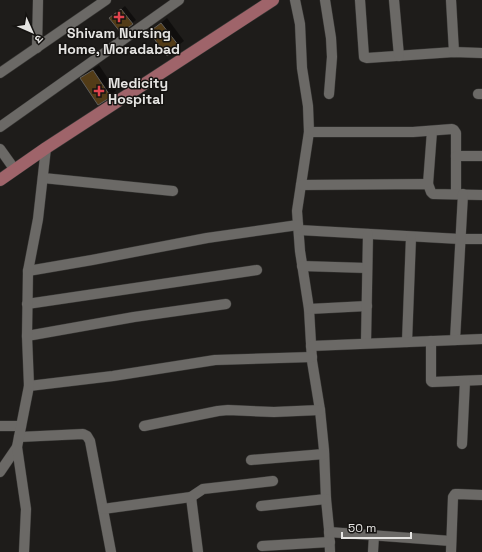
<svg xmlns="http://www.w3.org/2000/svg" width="482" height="552" viewBox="0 0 482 552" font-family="'Space Grotesk','Noto Sans Devanagari',sans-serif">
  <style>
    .shadow { fill: #0007 }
    .building { fill: #533c17; stroke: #605e5c }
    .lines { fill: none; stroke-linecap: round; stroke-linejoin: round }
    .minor-casing { stroke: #393836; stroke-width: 11 }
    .major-casing { stroke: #393836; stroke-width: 13 }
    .minor { stroke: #6b6966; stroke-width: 10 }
    .major { stroke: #9f646a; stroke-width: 12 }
    .health-dot { fill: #e0444e; stroke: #151311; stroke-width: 1.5 }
    .labels { text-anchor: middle; stroke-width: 3; stroke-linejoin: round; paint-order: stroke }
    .poi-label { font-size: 14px; font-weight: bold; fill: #e5e4e2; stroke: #151311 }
  </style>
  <rect width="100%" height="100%" fill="#1e1c1a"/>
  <g class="shadow">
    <polygon points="125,6 136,20 121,32 114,15"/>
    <polygon points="167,18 184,41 167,54 150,32"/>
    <polygon points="99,65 116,91 110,96 98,104 81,78 86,73"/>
  </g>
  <g class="building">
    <polygon points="121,9 133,24 121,33 109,18"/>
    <polygon points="161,23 179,46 167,56 149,32"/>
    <polygon points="93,70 111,97 98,105 80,78"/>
  </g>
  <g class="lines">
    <defs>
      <g id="minor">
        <polyline points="295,0 300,24 302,68 308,106 309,132 297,211 300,251 309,309 312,361 320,410 324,450 326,499 329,529 330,552"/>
        <polyline points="325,0 331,38 332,57 329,94"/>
        <polyline points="360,0 364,57 367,58 454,52 482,53"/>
        <polyline points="394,0 399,56"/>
        <polyline points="451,0 454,52"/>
        <polyline points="37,48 38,0"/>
        <polyline points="0,73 106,0"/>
        <polyline points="478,94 482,94"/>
        <polyline points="0,127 179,0"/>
        <polyline points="309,132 413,132 452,129 454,130 456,133 456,194"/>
        <polyline points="0,149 15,170"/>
        <polyline points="456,156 482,156"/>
        <polyline points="43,178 173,191"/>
        <polyline points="428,184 432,131"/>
        <polyline points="301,185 427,184 428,184 431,192 433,194 482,195"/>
        <polyline points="299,230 460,239 482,239"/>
        <polyline points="302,266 367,268"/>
        <polyline points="28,271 92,260 207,238 298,225"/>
        <polyline points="27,304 257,270"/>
        <polyline points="309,309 367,306"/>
        <polyline points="27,336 134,317 226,304"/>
        <polyline points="455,340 463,194"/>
        <polyline points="431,341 431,381 432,382 482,380"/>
        <polyline points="407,342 411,237"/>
        <polyline points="366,343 368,234"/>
        <polyline points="311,346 482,339"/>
        <polyline points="29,386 113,376 215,360 312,357"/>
        <polyline points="0,426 21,426"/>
        <polyline points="144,426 218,411 228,410 274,412 320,410"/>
        <polyline points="19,437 83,434 87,436 90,441 111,552"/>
        <polyline points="462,444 465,381"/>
        <polyline points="251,460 324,454"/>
        <polyline points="0,472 17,447"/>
        <polyline points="191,497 198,552"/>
        <polyline points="261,506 326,499"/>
        <polyline points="103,509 191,497 203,489 273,481"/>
        <polyline points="329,532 451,541"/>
        <polyline points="262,546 330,542"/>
        <polyline points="24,552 26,509 17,447 29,386 27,336 28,271 38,219 46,148"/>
        <polyline points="373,552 374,535"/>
        <polyline points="451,552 453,497 455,494 458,494 482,495"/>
      </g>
      <polyline id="major" points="0,180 46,148 273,0"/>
    </defs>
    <use href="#minor" class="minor-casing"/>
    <use href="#major" class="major-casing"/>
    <use href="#minor" class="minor"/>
    <use href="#major" class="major"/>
  </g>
  <g class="health-dot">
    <path d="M117 11h4v4h4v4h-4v4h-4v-4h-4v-4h4z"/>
    <path d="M97 85h4v4h4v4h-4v4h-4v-4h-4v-4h4z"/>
  </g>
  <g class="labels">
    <g class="poi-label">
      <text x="119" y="38">Shivam Nursing<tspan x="119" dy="16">Home, Moradabad</tspan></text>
      <text x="108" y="88" text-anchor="start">Medicity<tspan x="108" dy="16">Hospital</tspan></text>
    </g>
  </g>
  <g transform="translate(32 32) rotate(135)" stroke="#151311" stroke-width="3" paint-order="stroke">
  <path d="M0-3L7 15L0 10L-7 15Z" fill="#e5e4e2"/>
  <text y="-6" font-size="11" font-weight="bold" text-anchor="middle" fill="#e5e4e2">उ</text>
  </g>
  <path d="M342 532v6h69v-6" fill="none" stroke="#e5e4e2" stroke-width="2"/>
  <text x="348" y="532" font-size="12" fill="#e5e4e2" stroke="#151311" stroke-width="3" paint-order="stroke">50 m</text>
</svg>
